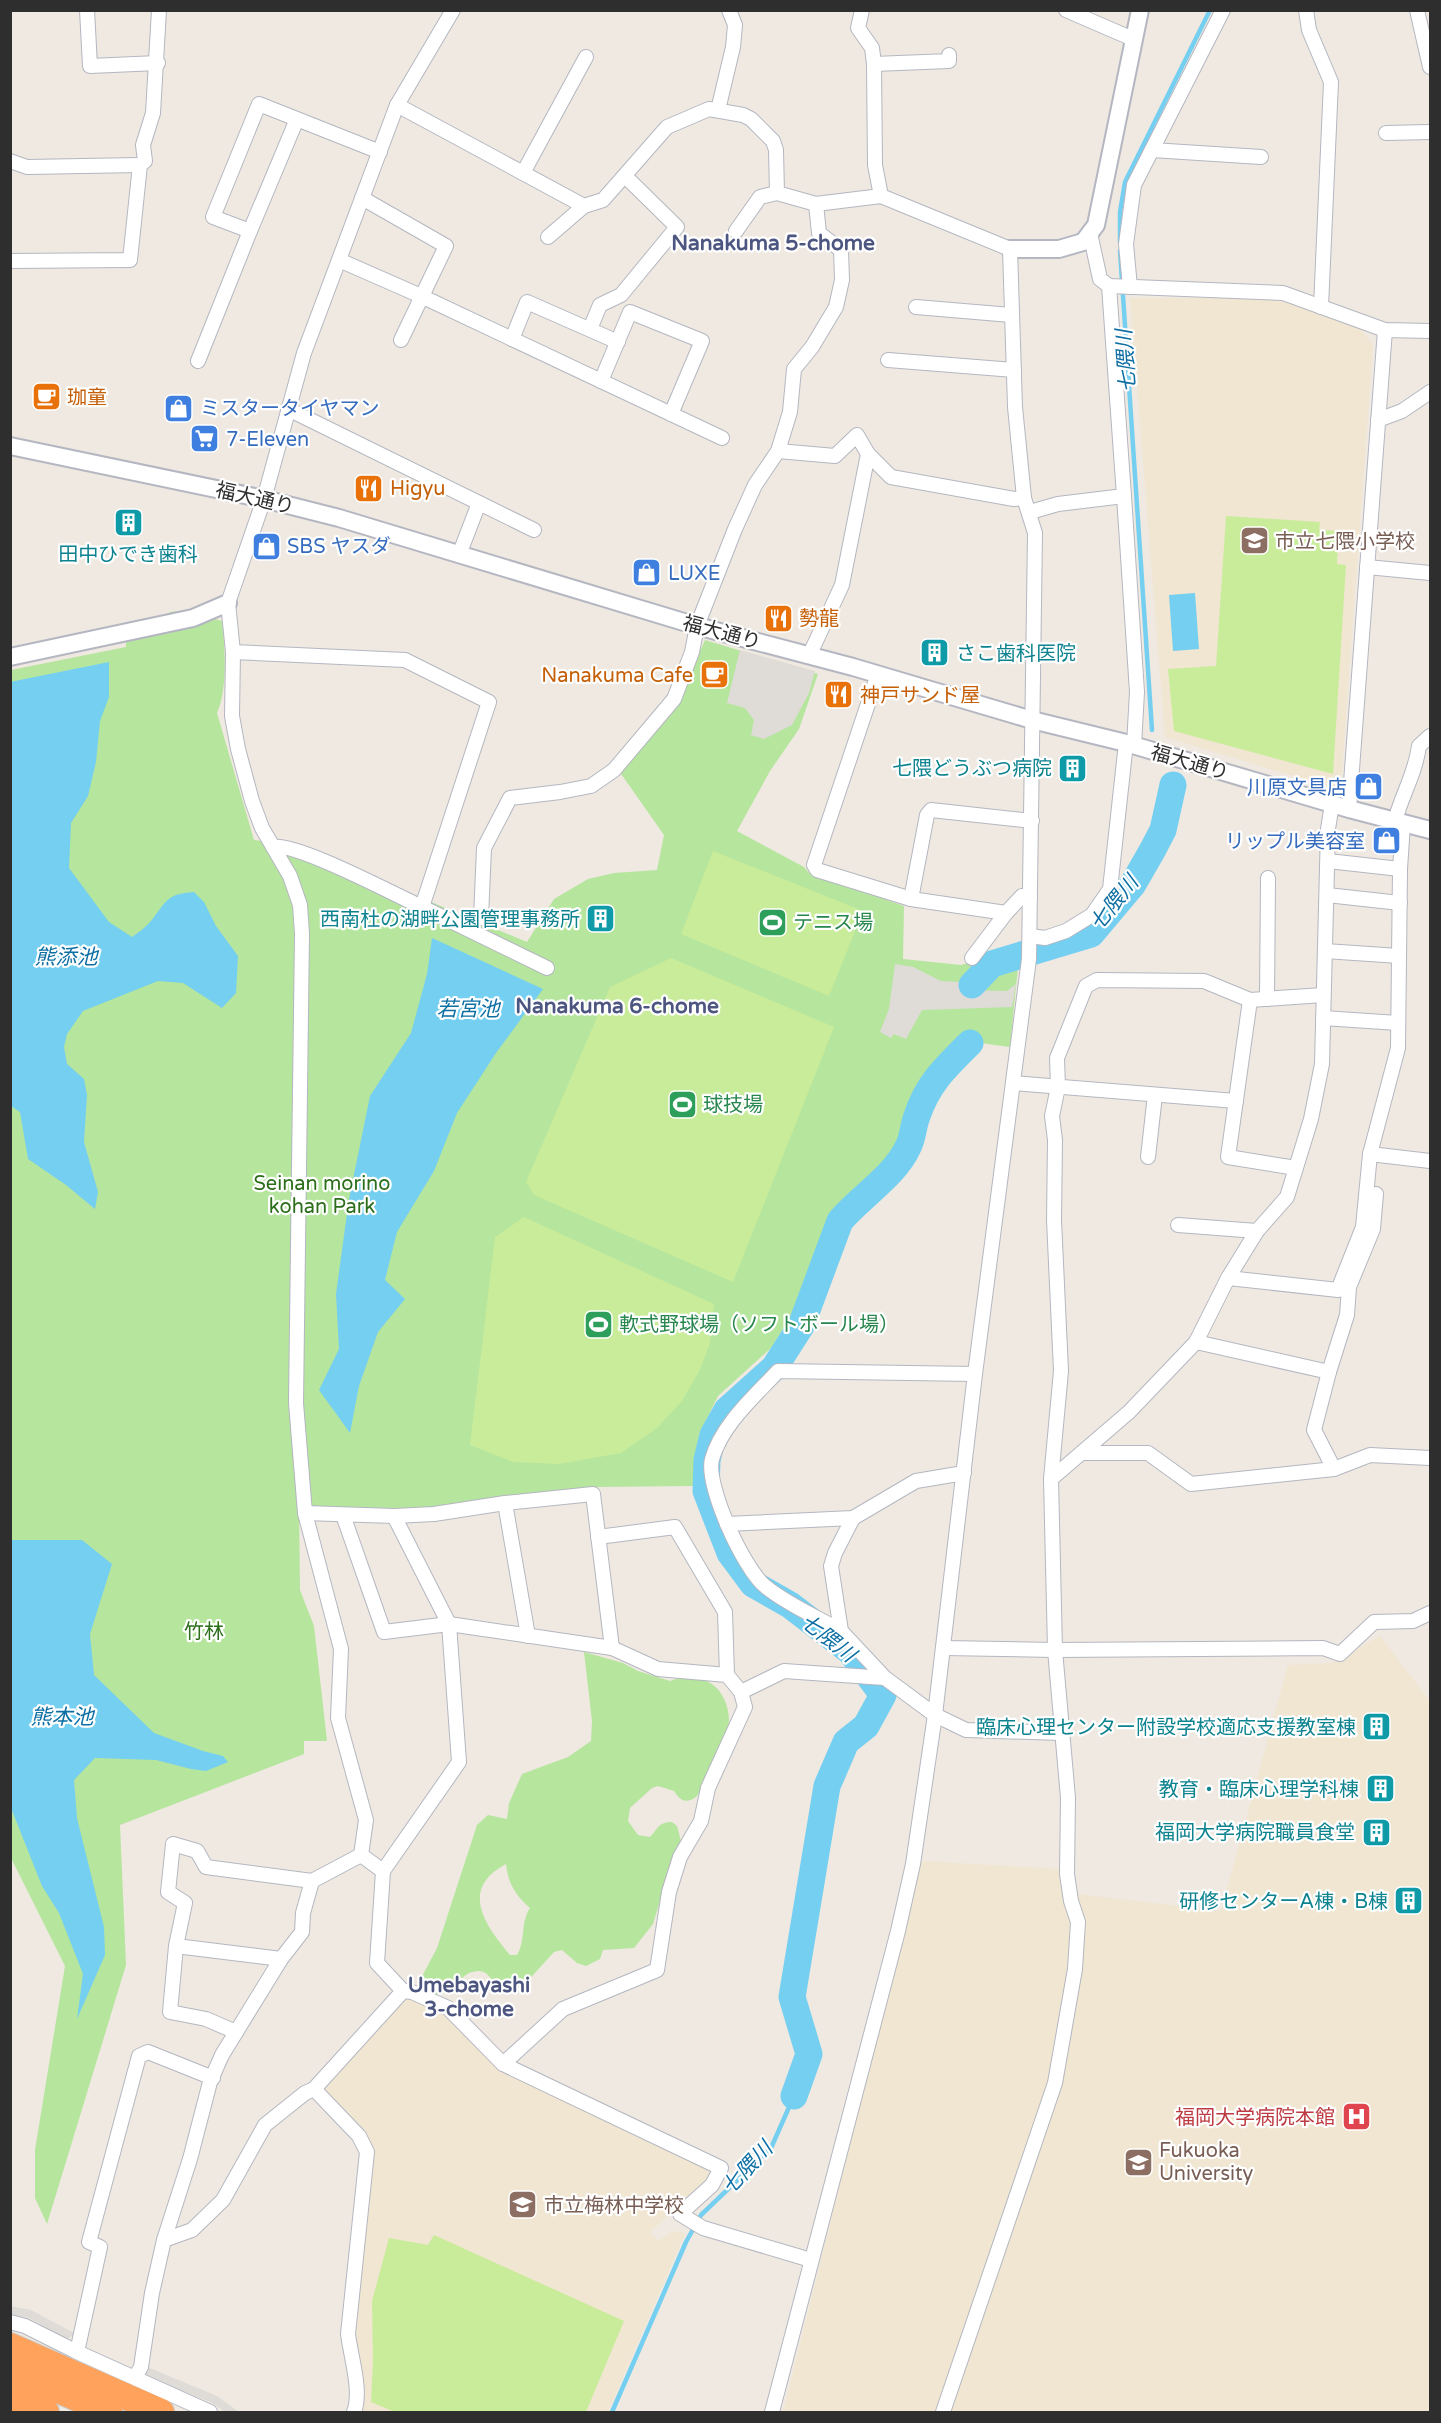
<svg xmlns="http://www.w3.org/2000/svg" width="1441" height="2423" viewBox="0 0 1441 2423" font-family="'Varela Round','Noto Sans JP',sans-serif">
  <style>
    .education { fill: #f0e6d1 }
    .green { fill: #b6e59e; fill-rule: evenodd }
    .pitch { fill: #c9ec9a }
    .plaza { fill: #dfdcd8 }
    .water { fill: #75cff0 }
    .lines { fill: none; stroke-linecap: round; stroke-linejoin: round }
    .stream { stroke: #75cff0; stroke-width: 4.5 }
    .river { stroke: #75cff0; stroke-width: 27 }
    .minor-casing { stroke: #b4b7c1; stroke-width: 16 }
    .tertiary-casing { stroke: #b4b7c1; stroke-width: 20 }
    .motorway-casing { stroke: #c9c9c9; stroke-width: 28 }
    .minor { stroke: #fff; stroke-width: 14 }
    .tertiary { stroke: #fff; stroke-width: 16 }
    .motorway { stroke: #ffa35c; stroke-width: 26 }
    .labels { text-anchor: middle; stroke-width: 4.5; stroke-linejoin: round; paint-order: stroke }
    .food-label { font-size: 20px; fill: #c56008; stroke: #fff; text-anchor: start }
    .shop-label { font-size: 20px; fill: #366cbe; stroke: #fff; text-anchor: start }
    .street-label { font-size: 20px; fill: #2e2e2e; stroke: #fff }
    .education-label { font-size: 20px; fill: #785e54; stroke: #fff; text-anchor: start }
    .culture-label { font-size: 20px; fill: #0d838f; stroke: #fff; text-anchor: end }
    .leisure-label { font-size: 20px; fill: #27864d; stroke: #fff; text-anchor: start }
    .park-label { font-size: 20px; fill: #2c6e1b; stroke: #fff }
    .health-label { font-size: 20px; fill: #be3a42; stroke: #fff; text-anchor: end }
    .neighbourhood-label { font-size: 21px; font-weight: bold; fill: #4d5680; stroke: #fff }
    .water-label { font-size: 21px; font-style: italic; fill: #0d6fa3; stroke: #fff }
  </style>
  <rect width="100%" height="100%" fill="#efe9e1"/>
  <g class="education">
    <polygon points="1130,298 1271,298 1358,326 1373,345 1341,782 1333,788 1165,737"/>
    <polygon points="1380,1636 1430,1701 1430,2412 783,2412 921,1861 1060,1869 1061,1892 1221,1911 1288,1665 1331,1663"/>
    <polygon points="410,1995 443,2010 502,2071 711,2169 707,2180 650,2232 658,2241 674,2231 685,2233 608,2412 359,2412 363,2401 355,2325 362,2241 374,2149 324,2094 325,2085 400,1997"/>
  </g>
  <g class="green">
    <path d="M187 610 222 621C225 647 228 688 217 713L254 840 295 845 527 942 554 899 588 879 614 873 657 870 664 835 619 771 671 715 705 640 818 674 799 729 770 771 737 831 804 867 809 873 904 906 903 959 961 965 1020 947 1010 1047 965 1041 927 1081 906 1146 880 1177 843 1205 804 1296 771 1348 718 1396 699 1435 694 1486 596 1487 513 1496 399 1512V1508L299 1507 300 1590 314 1626 327 1741H304V1754L120 1825 126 1965 47 2224 35 2198V2150L65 1966 11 1858V670L126 647V640L140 635 170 612Z"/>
    <path d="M584 1652 623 1663 638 1671 670 1681 693 1673C701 1678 715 1684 720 1692 744 1727 714 1765 697 1796 687 1804 681 1802 674 1791L658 1786 652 1788 630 1808 628 1821 638 1835 650 1837C658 1829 658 1822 672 1822L677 1826 682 1845 665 1884 653 1924 634 1948 603 1950 600 1959 586 1966 577 1963 562 1950 554 1952 524 1985 505 1994C493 1990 493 1971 478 1971 453 1972 459 2004 421 1991L418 1984 437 1948 477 1825 488 1815 507 1819 509 1803 522 1774 568 1757 591 1741 592 1721ZM506 1864C508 1883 515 1895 530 1908 520 1923 526 1941 517 1955H510C485 1925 459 1889 506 1864Z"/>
  </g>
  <g class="pitch">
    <polygon points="1226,516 1320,522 1319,530 1339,531 1337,564 1346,565 1333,774 1174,731 1168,669 1216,666"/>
    <polygon points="713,851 863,911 829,996 681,934"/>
    <polygon points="671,958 834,1027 733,1282 534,1195 526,1182 610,987"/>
    <polygon points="524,1217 714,1304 710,1343 700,1370 682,1401 657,1428 621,1453 559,1464 513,1462 470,1445 495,1237"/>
    <polygon points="434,2235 624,2321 586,2412 395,2412 371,2402 373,2362 372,2301 389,2238 428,2245"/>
  </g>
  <g class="plaza">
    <polygon points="740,650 815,671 809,693 792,725 764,739 751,735 754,720 745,708 727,703"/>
    <polygon points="895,964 913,967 941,981 959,982 960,990 1007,991 1016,984 1012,1007 922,1010 906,1039 894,1034 891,1038 880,1032 889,1009"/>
    <polygon points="10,2306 31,2310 76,2334 67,2339 29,2318 11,2315"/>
    <polygon points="145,2366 217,2396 239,2412 225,2412 212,2403 150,2378 145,2375"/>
  </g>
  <g class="water">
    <polygon points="1195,593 1199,649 1173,651 1169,595"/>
    <path d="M109 662V697L100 721 96 762 88 796 71 823 69 868 109 922 132 937C139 932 146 927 151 921 167 901 166 894 194 892L204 902 216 926 238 956 236 993 222 1008 183 983 158 981 83 1011 67 1034 64 1047 67 1064 84 1079 87 1095 84 1142 98 1192 95 1209 66 1185 28 1159 20 1112 11 1106 10 682Z"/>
    <polygon points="432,938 543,989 496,1053 457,1113 434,1171 397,1232 385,1280 405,1299 378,1332 359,1386 350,1433 319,1390 339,1349 336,1294 349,1199 370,1096 411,1033 427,974"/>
    <polygon points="11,1540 82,1540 112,1564 90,1634 94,1675 154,1733 203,1751 223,1756 228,1762 206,1771 191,1769 156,1760 95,1758 74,1780 77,1818 104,1927 105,1955 77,2019 83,1974 59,1913 42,1886 11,1808"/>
  </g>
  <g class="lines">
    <g class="stream">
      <polyline points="1120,242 1120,212 1125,182 1210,10"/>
      <polyline points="1120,251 1152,730"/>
      <polyline points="612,2412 686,2242 701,2215 771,2148 794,2096"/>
    </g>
    <g class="river">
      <polyline points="972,985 992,964 1091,934 1133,884 1152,851 1163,830 1173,785"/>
      <path d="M794 2096 809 2054 792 1997 827 1786 846 1742 866 1726 883 1695 850 1651 790 1605 753 1584 730 1553 706 1491 707 1460 713 1435 727 1410 774 1368 801 1326 840 1221C861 1196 894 1177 908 1147 913 1138 913 1126 917 1116 928 1083 946 1067 970 1043"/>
    </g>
    <defs>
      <g id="minor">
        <polyline points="87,10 90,66 158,63"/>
        <polyline points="862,10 858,28 872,48 874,64 875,165 881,196"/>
        <polyline points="1066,10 1133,39"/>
        <polyline points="1306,10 1309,30 1331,82 1321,307"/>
        <polyline points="1417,10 1430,67"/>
        <polyline points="874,64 949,61 949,55"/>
        <polyline points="397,105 584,206 603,200 667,127 709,109 743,115 751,119 773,141 776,150 777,193 816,204 881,196 1010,249 1015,407 1024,498 1035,533 1029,959 975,1374 935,1715 913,1864 898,1931 772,2412"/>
        <polyline points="718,110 733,47 735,25 729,10"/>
        <polyline points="297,119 250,231 213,217 259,104 380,152"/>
        <polyline points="1386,133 1430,132"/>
        <polyline points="1152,150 1261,157"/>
        <polyline points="10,161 27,167 140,165"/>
        <polyline points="523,173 586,57"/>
        <polyline points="362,198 446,246 401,340"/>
        <polyline points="736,231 760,197 777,193"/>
        <polyline points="1090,233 1100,279 1109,286 1283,293 1385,330 1430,331"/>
        <polyline points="548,237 584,206"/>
        <polyline points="339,260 421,296 722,438"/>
        <polyline points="10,261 130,260 140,165 145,161 143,145 153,113 159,10"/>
        <polyline points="1130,287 1126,244 1134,185 1223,10"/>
        <polyline points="916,307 1011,315"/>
        <polyline points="590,329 600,305 621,295 677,227 626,177"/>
        <polyline points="512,339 527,302 618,342"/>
        <polyline points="888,360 1014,370"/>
        <polyline points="198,361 250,231"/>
        <polyline points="601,381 630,312 702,341 671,414"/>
        <polyline points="288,409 534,530"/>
        <polyline points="1378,420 1402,411 1430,392"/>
        <polyline points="778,451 835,456 857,435 868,454 891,477 1014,499 1024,498"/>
        <polyline points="1124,496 1137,692 1134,745"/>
        <polyline points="1030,512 1058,504 1124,496 1109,286"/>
        <polyline points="459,555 479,503"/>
        <polyline points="1367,567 1430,573"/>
        <path d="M233 652 405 660 489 702 422 907C395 895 296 842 273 847"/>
        <polyline points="809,656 842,585 868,454"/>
        <polyline points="878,674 814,865 817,870 911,899 1006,913 1022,896 1030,898"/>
        <polyline points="1349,809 1385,330"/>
        <path d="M1395 821C1402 794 1415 775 1419 746L1430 736"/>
        <polyline points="1328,861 1400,869"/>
        <polyline points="1327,895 1400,903"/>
        <polyline points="911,899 927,815 931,810 1032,821"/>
        <polyline points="422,907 547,968"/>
        <polyline points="481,918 484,848 510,798 560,792 591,786 614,770 674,699 692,652 697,626 735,529 755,485 778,451 790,412 794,369 812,347 836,307 842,280 841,250 819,233 816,204"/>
        <polyline points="1030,936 1045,938 1066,931 1092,915 1110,889 1126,743"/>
        <polyline points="1325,951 1399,956"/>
        <polyline points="972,958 1006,913"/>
        <polyline points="1267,999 1268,878"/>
        <polyline points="1250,1000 1228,1157 1296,1168"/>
        <polyline points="1323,1018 1398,1023"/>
        <polyline points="1013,1083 1236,1101"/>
        <polyline points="1370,1154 1430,1161"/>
        <polyline points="1148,1157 1155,1095"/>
        <polyline points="1178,1225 1257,1231"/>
        <polyline points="1228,1278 1338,1290 1363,1227 1370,1154 1398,1048 1400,869 1403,824"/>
        <polyline points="1196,1342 1329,1372"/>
        <polyline points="1082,1453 1148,1453 1191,1484 1334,1469 1370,1455 1430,1458"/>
        <polyline points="1334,1469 1314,1430 1329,1372 1347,1315 1349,1287 1373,1229 1376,1194"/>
        <polyline points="1051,1479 1061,1371 1054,1220 1055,1140 1052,1116 1058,1087 1057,1058 1086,986 1097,980 1204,981 1250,1000 1323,995"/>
        <polyline points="505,1503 528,1636"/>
        <polyline points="305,1513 394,1516 434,1514 505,1503 593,1494 612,1648"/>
        <polyline points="343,1515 384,1632 449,1624 612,1648 658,1669 727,1675 741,1692 784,1671 885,1678"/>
        <polyline points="853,1518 835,1553 831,1566 841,1631 885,1678 935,1715 966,1730 1061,1733"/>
        <polyline points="727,1524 853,1518 916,1481 964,1473"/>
        <polyline points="598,1537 675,1527 725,1612 727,1675"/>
        <path d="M841 1631C817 1617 788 1605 766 1587 744 1570 705 1485 712 1459 722 1424 755 1396 778 1371L975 1374"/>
        <polyline points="943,1648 1055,1650 1323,1648 1340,1654 1374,1622 1413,1621 1430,1613"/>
        <polyline points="383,1871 459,1762 449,1624 394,1516"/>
        <polyline points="176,1946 281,1959"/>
        <polyline points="403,1991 412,1992 448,2008 503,2064 721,2168 712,2185 680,2214 703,2228 811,2260"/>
        <polyline points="236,2032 206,2019 170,2012 176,1946 185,1903 168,1892 173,1844 197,1851 206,1867 312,1881"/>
        <polyline points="503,2064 563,2009 657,1970 669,1892 680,1857 701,1821 708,1788 745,1707 741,1692"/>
        <polyline points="164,2240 192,2230 223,2200 265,2125 305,2093 314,2089"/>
        <polyline points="10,2322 25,2326 77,2352 210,2412"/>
        <polyline points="77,2352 100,2247 89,2242 139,2056 148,2052 213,2078"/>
        <polyline points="135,2377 141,2367 152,2293 164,2240 190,2159 210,2082 222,2055 281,1959 302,1932 303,1913 312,1881 361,1855 366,1820 338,1718 341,1649 305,1513 296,1403 302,934 300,905 290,876 262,828 252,801 238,749 232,716 233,652 228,603 264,499 304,353 397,105 453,10"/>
        <path d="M354 2412C362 2391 351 2358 348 2334L367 2152 359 2136 314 2089 403 1991 377 1963 383 1871 361 1855"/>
        <polyline points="943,2412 1055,2083 1075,1969 1078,1922 1071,1901 1067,1874 1068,1798 1055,1650 1051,1479 1129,1412 1196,1342 1228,1278 1257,1231 1287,1197 1311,1119 1322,1064 1328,829 1332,804"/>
      </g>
      <g id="tertiary">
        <polyline points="1010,249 1059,249 1083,242 1096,225 1140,10"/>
        <polyline points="10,446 264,499 339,518 697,626 853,667 1032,720 1126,743 1349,809 1430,830"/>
        <polyline points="10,657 193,618 228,603"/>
      </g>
      <g id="motorway">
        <polyline points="10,2346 161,2412"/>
        <polyline points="10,2369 109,2412"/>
        <polyline points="10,2397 46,2412"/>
      </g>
    </defs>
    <use href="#minor" class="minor-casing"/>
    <use href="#tertiary" class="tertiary-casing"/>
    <use href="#motorway" class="motorway-casing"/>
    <use href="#minor" class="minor"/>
    <use href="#tertiary" class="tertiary"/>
    <use href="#motorway" class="motorway"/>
  </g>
  <defs>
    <symbol id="cafe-square" viewBox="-11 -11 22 22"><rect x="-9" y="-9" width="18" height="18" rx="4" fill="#e8710a" stroke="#fff"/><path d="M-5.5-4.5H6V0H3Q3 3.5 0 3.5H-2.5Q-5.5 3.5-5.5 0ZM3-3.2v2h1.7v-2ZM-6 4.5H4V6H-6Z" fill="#fff"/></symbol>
    <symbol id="shop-square" viewBox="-11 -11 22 22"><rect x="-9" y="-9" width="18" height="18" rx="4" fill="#3f7fe0" stroke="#fff"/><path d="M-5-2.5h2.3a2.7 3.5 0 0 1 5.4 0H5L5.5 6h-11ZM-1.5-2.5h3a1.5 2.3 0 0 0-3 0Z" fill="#fff"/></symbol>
    <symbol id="supermarket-square" viewBox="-11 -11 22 22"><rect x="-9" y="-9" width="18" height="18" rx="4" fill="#3f7fe0" stroke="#fff"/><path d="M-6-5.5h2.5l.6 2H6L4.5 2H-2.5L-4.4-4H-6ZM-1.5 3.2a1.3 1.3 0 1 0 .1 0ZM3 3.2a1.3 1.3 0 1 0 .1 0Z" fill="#fff"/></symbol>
    <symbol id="restaurant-square" viewBox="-11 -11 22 22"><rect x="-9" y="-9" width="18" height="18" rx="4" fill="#e8710a" stroke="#fff"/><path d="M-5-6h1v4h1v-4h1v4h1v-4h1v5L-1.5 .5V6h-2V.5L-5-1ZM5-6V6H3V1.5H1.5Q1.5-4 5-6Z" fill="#fff"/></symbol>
    <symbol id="building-square" viewBox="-11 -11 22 22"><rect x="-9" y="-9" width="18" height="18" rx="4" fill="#0f9aa8" stroke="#fff"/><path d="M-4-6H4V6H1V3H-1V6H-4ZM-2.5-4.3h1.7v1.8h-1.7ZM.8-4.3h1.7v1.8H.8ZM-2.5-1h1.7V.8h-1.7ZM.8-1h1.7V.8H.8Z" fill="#fff"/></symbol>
    <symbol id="school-square" viewBox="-11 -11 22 22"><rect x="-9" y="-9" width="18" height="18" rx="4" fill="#8d6e63" stroke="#fff"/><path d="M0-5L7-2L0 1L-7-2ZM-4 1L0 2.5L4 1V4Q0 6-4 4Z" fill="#fff"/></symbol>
    <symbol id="stadium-square" viewBox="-11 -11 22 22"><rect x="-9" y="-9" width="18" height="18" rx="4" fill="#2e9e5b" stroke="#fff"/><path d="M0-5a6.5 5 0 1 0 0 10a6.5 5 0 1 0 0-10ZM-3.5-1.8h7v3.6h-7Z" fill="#fff"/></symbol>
    <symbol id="hospital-square" viewBox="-11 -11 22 22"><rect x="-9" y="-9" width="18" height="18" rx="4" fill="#e0444e" stroke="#fff"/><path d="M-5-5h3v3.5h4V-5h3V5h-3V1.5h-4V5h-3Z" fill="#fff"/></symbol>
    <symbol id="university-square" viewBox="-11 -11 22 22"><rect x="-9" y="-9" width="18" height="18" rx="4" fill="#8d6e63" stroke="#fff"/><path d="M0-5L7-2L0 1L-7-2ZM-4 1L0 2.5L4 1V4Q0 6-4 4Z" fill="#fff"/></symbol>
  </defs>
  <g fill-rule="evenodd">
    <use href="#cafe-square" x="30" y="380" width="33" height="33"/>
    <use href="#shop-square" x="162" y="392" width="33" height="33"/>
    <use href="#supermarket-square" x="188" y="422" width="33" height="33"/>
    <use href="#restaurant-square" x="352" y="472" width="33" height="33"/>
    <use href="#building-square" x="112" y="506" width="33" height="33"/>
    <use href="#school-square" x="1238" y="524" width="33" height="33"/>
    <use href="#shop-square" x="250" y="530" width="33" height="33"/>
    <use href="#shop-square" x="630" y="556" width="33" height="33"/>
    <use href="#restaurant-square" x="762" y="602" width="33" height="33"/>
    <use href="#building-square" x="918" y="636" width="33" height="33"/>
    <use href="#cafe-square" x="698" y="658" width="33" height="33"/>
    <use href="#restaurant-square" x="822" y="678" width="33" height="33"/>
    <use href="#building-square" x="1056" y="752" width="33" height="33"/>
    <use href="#shop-square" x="1352" y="770" width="33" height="33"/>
    <use href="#shop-square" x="1370" y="824" width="33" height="33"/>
    <use href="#building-square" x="584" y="902" width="33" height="33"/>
    <use href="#stadium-square" x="756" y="906" width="33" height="33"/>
    <use href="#stadium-square" x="666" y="1088" width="33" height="33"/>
    <use href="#stadium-square" x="582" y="1308" width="33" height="33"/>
    <use href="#building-square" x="1360" y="1710" width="33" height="33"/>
    <use href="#building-square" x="1364" y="1772" width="33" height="33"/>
    <use href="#building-square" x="1360" y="1816" width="33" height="33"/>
    <use href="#building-square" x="1392" y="1884" width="33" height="33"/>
    <use href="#hospital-square" x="1340" y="2100" width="33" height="33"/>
    <use href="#university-square" x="1122" y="2146" width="33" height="33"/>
    <use href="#school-square" x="506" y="2188" width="33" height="33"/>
  </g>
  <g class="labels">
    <g class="food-label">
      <text x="67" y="404">珈童</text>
      <text x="390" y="495">Higyu</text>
      <text x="799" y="625">勢龍</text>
      <text x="693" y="682" text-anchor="end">Nanakuma Cafe</text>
      <text x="860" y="702">神戸サンド屋</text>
    </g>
    <g class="shop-label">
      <text x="200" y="415">ミスタータイヤマン</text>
      <text x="226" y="446">7-Eleven</text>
      <text x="287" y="553">SBS ヤスダ</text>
      <text x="668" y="580">LUXE</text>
      <text x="1347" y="794" text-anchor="end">川原文具店</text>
      <text x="1365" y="848" text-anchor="end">リップル美容室</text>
    </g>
    <g class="street-label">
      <text transform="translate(255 498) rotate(13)" y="7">福大通り</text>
      <text transform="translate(722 632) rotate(15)" y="7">福大通り</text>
      <text transform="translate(1190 762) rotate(16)" y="7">福大通り</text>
    </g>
    <g class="education-label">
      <text x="1275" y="548">市立七隈小学校</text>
      <text x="1159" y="2157">Fukuoka<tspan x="1159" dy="23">University</tspan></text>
      <text x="544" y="2212">市立梅林中学校</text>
    </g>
    <g class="culture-label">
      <text x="128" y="561" text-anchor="middle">田中ひでき歯科</text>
      <text x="956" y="660" text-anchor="start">さこ歯科医院</text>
      <text x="1052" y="775">七隈どうぶつ病院</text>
      <text x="580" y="926">西南杜の湖畔公園管理事務所</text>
      <text x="1356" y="1734">臨床心理センター附設学校適応支援教室棟</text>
      <text x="1359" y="1796">教育・臨床心理学科棟</text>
      <text x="1355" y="1839">福岡大学病院職員食堂</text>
      <text x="1388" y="1908">研修センターA棟・B棟</text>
    </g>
    <g class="leisure-label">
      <text x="793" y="929">テニス場</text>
      <text x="703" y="1111">球技場</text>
      <text x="619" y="1331">軟式野球場（ソフトボール場）</text>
    </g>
    <g class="park-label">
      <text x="322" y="1190">Seinan morino<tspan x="322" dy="23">kohan Park</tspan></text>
      <text x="204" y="1638">竹林</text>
    </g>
    <g class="health-label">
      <text x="1335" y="2124">福岡大学病院本館</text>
    </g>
    <g class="neighbourhood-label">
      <text x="773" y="250">Nanakuma 5-chome</text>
      <text x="617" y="1013">Nanakuma 6-chome</text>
      <text x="469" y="1992">Umebayashi<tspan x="469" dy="24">3-chome</tspan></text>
    </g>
    <g class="water-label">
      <text transform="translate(1126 361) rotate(-94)" y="7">七隈川</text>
      <text transform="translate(1114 903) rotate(-51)" y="7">七隈川</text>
      <text x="66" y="964">熊添池</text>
      <text x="468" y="1016">若宮池</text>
      <text transform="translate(828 1638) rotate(38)" y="7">七隈川</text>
      <text x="62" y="1724">熊本池</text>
      <text transform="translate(747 2168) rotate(-47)" y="7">七隈川</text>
    </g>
  </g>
  <rect width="1441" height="2423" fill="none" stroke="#2e2e2e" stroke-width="24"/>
</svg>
